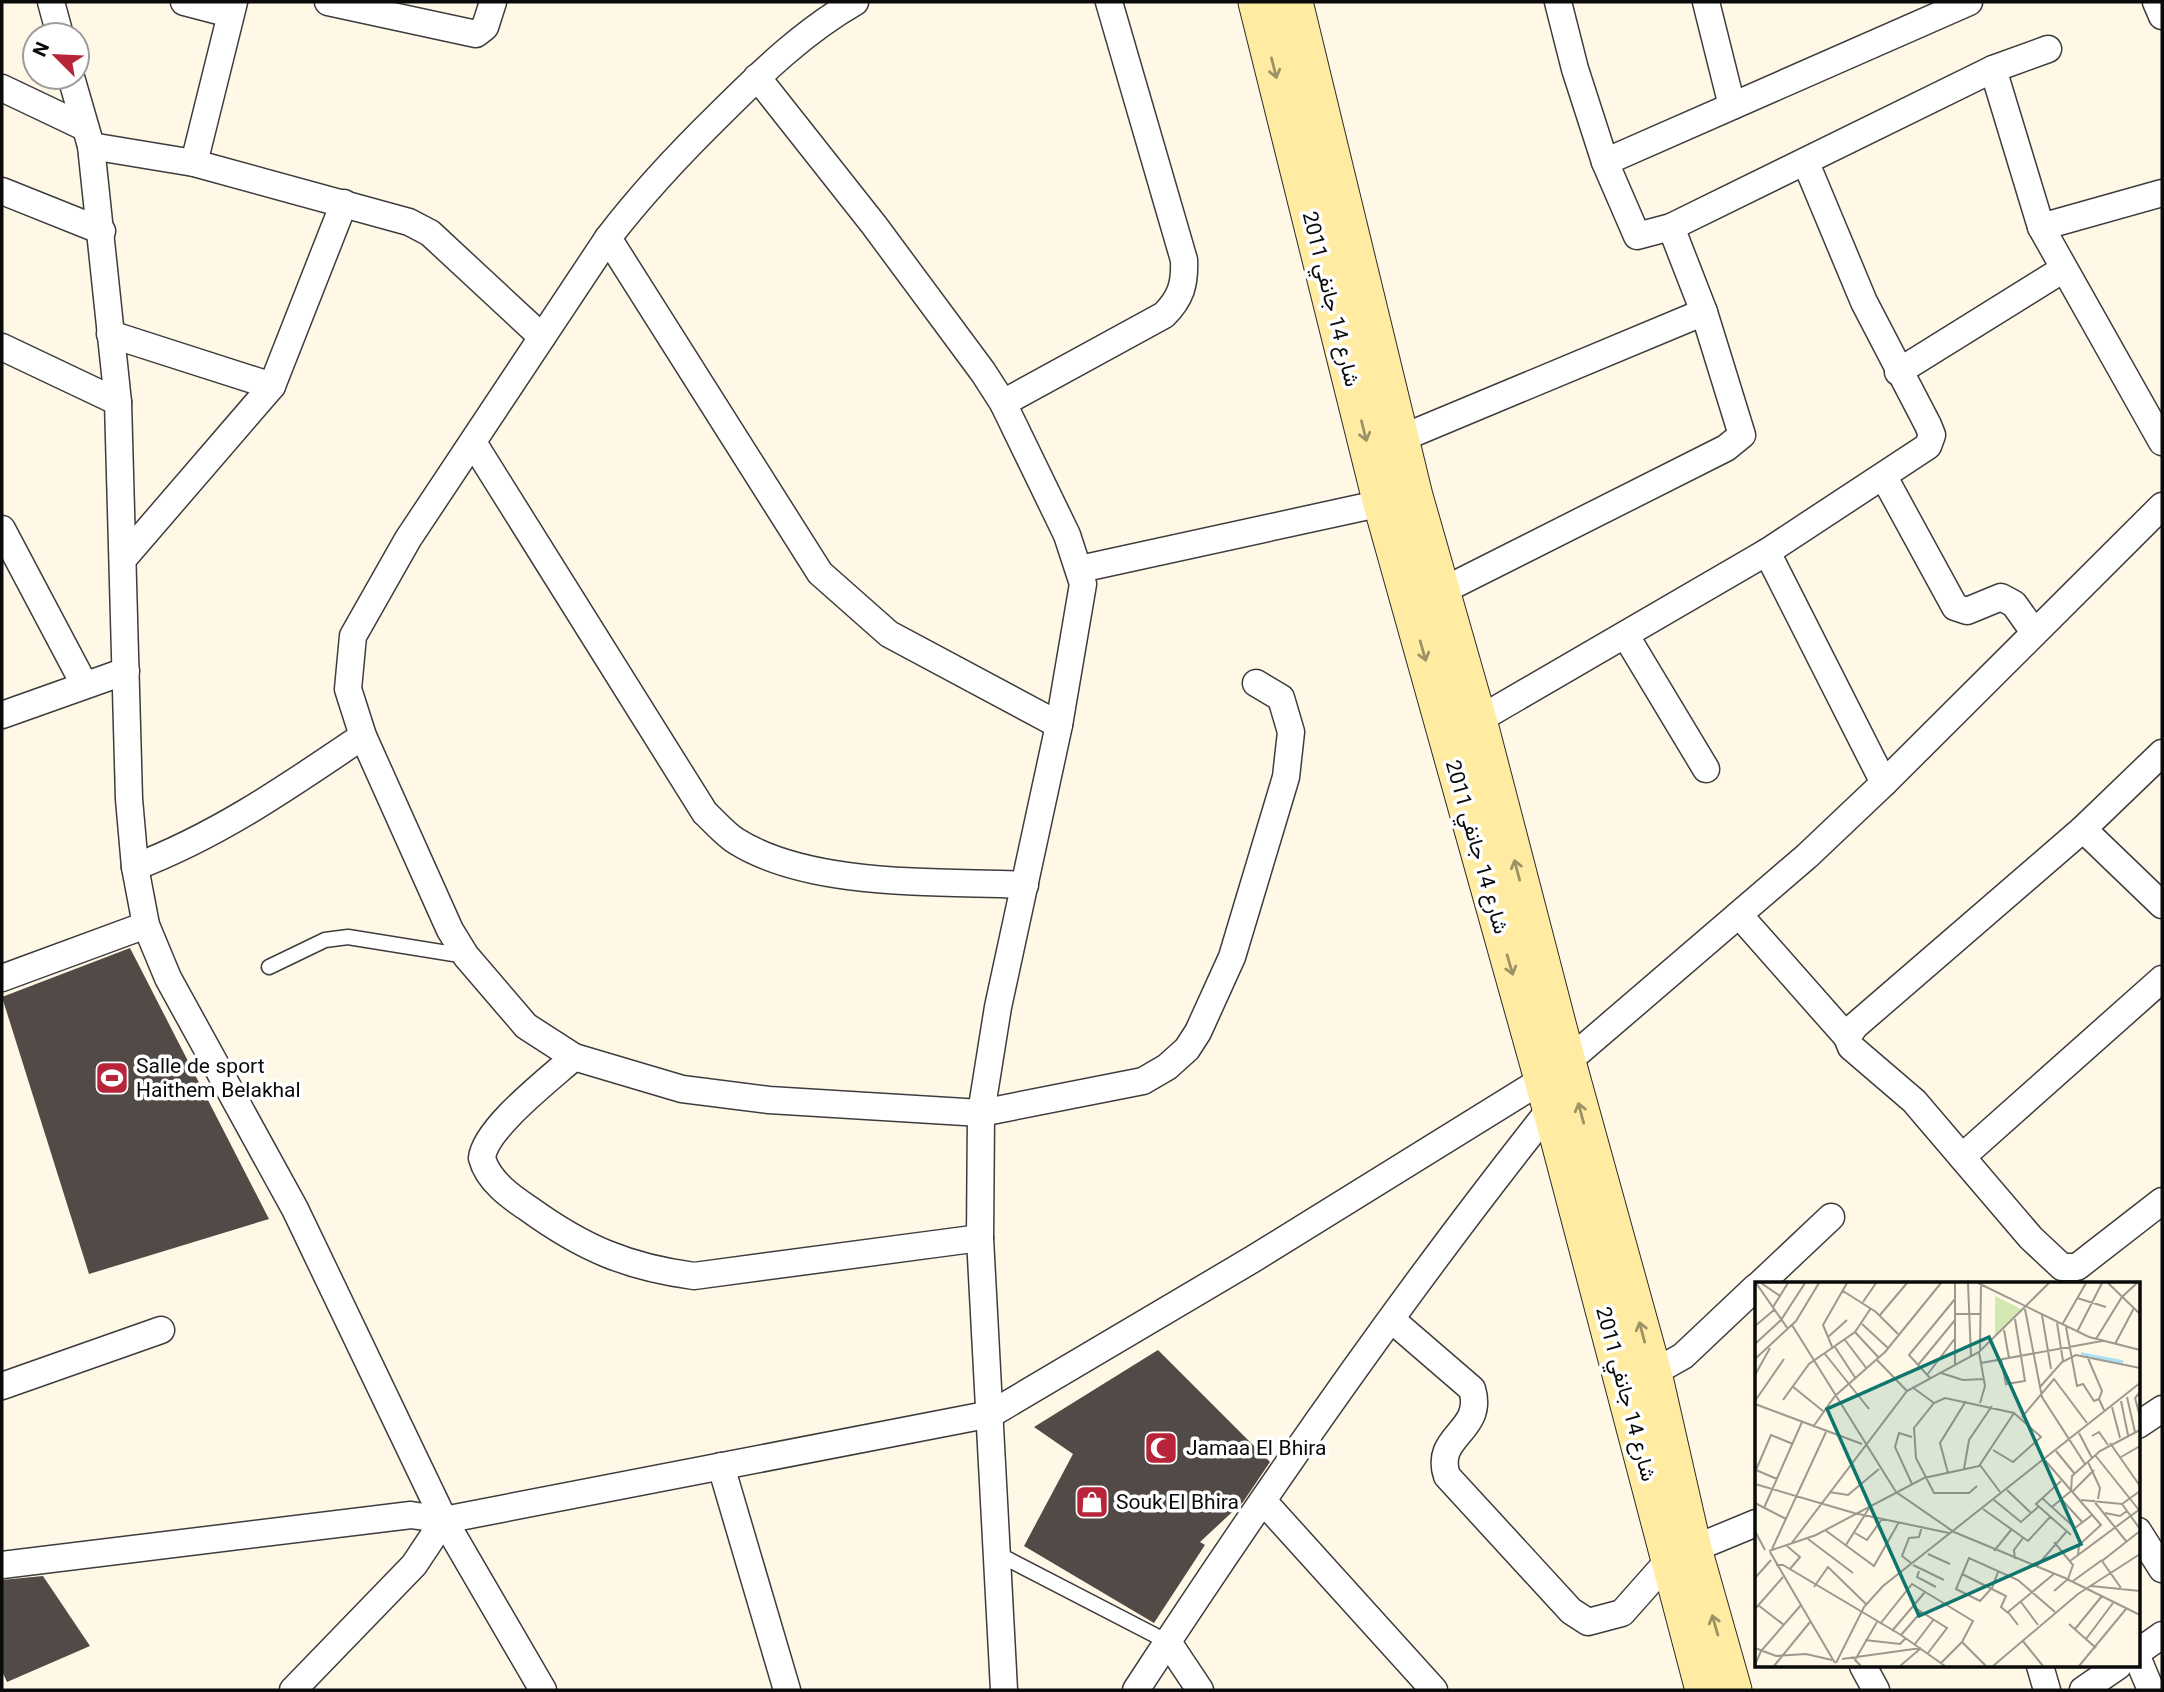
<svg xmlns="http://www.w3.org/2000/svg" width="2164" height="1692" viewBox="0 0 2164 1692" font-family="Georgia,Vazirmatn,serif">
  <style>
    .building { fill: #524a46 }
    .lines { fill: none; stroke-linecap: round; stroke-linejoin: round }
    .service-casing { stroke: #3d3d3d; stroke-width: 17 }
    .minor-casing { stroke: #3d3d3d; stroke-width: 29 }
    .secondary-casing { stroke: #2c2c2c; stroke-width: 39 }
    .service { stroke: #fff; stroke-width: 14 }
    .minor { stroke: #fff; stroke-width: 26 }
    .secondary { stroke: #ffeca2; stroke-width: 37 }
    .oneway { stroke: #9d9265 }
    .labels { text-anchor: middle; stroke-width: 7; stroke-linejoin: round; paint-order: stroke }
    .street-label { font-size: 21px; fill: #0a0a0a; stroke: #fff }
    .poi-label { font-size: 21px; fill: #0a0a0a; stroke: #fff; text-anchor: start }
    .inset-river { fill: none; stroke: #ace1f5; stroke-width: 3.5 }
    .inset-road { fill: none; stroke: #9d998f; stroke-width: 2 }
    .view { fill: #0f766e; fill-opacity: 0.15; stroke: #0f766e; stroke-width: 3.5 }
    .inset-edge { fill: none; stroke: #0a0a0a; stroke-width: 3.5 }
  </style>
  <rect width="100%" height="100%" fill="#fff8e7"/>
  <g class="building">
    <polygon points="130,948 269,1219 89,1274 2,997"/>
    <polygon points="1158,1350 1270,1462 1243,1502 1200,1542 1205,1545 1154,1623 1024,1546 1073,1454 1034,1427"/>
    <polygon points="43,1576 90,1646 7,1682 2,1671 2,1580"/>
  </g>
  <g class="lines">
    <defs>
      <g id="service">
        <polyline points="269,967 325,940 348,937 466,956"/>
        <polyline points="998,1554 1168,1642"/>
      </g>
      <g id="minor">
        <polyline points="51,2 60,35"/>
        <polyline points="184,2 230,14"/>
        <polyline points="328,2 476,34 485,27 493,2"/>
        <path d="M855 2C805 31 764 70 723 111 682 151 643 192 608 238L408 539 353 636 348 689 363 736 450 930 466 956 526 1026 574 1057 682 1089 769 1100 981 1113 1143 1081 1167 1067 1187 1049 1198 1032 1232 957 1286 777 1291 732 1281 698 1256 683"/>
        <polyline points="1558,2 1575,69 1605,162 1637,236 1671,227 1993,69 2048,49"/>
        <polyline points="1706,2 1732,106"/>
        <polyline points="2156,2 2162,16"/>
        <polyline points="1993,69 2041,227 2162,442"/>
        <polyline points="71,77 91,146 118,402 129,799 135,867 146,925 168,978 295,1209 444,1520 543,1690"/>
        <polyline points="757,77 874,225 983,372 1003,403 1067,535 1083,584 1059,725 998,1007 981,1113 980,1238 1004,1690"/>
        <polyline points="2,88 84,127"/>
        <polyline points="91,146 194,163 409,222 430,233 542,337"/>
        <polyline points="1605,162 1969,2"/>
        <polyline points="194,163 234,2"/>
        <polyline points="2,191 102,231"/>
        <polyline points="2041,227 2162,193"/>
        <polyline points="608,238 820,573 889,634 1059,725"/>
        <polyline points="110,334 272,386"/>
        <polyline points="2,347 118,402"/>
        <polyline points="1898,372 2062,270"/>
        <path d="M1003 403 1164 315C1181 298 1185 284 1184 260L1109 2"/>
        <polyline points="1402,438 1704,312"/>
        <path d="M474 444 705 813C715 822 725 834 736 841 811 888 938 881 1025 885"/>
        <polyline points="1884,477 1955,607 1967,611 2001,597 2014,604 2034,632"/>
        <polyline points="2,529 84,684"/>
        <polyline points="1767,552 1884,783"/>
        <polyline points="123,559 272,386 344,203"/>
        <polyline points="1080,569 1396,500"/>
        <polyline points="1442,591 1726,448 1742,435 1704,312 1671,227"/>
        <polyline points="1626,636 1706,769"/>
        <polyline points="2,715 126,671"/>
        <polyline points="1478,720 1767,552 1928,446 1932,435 1928,425 1864,302 1806,163"/>
        <polyline points="2162,753 2083,829 1855,1026 1847,1037 1851,1047 1914,1101 2031,1238 2062,1267 2077,1267 2162,1201"/>
        <polyline points="2083,829 2162,905"/>
        <path d="M135 867C219 835 289 786 363 736"/>
        <polyline points="1740,916 1847,1037"/>
        <polyline points="2,978 146,925"/>
        <path d="M574 1057C551 1078 485 1128 482 1158 488 1181 511 1197 529 1209 583 1248 627 1267 694 1276L980 1238"/>
        <polyline points="1962,1157 2162,979"/>
        <polyline points="1760,1284 1831,1217"/>
        <path d="M1392 1320 1472 1389C1485 1432 1433 1435 1447 1476L1571 1611 1588 1622 1622 1613 1669 1560"/>
        <polyline points="1653,1373 1683,1356 1756,1287"/>
        <polyline points="2,1386 161,1330"/>
        <polyline points="2138,1425 2162,1409"/>
        <polyline points="721,1466 787,1690"/>
        <polyline points="1264,1502 1434,1690"/>
        <polyline points="2138,1531 2162,1569"/>
        <polyline points="1693,1549 1756,1523"/>
        <polyline points="2,1565 411,1515 444,1520 991,1414 1253,1259 1542,1080 1567,1062 1807,856 1884,783 2162,506"/>
        <polyline points="1168,1642 1200,1690"/>
        <polyline points="2138,1652 2162,1635"/>
        <polyline points="2138,1659 2151,1690"/>
        <polyline points="1863,1666 1876,1690"/>
        <polyline points="2040,1666 2047,1690"/>
        <polyline points="293,1690 414,1565 444,1520"/>
        <path d="M1136 1690C1266 1491 1403 1294 1551 1108"/>
        <polyline points="2083,1690 2118,1666"/>
      </g>
      <g id="secondary">
        <polyline points="1257,2 1382,504 1551,1108 1704,1690"/>
        <polyline points="1294,2 1414,496 1478,720 1567,1062 1653,1373 1693,1549 1733,1690"/>
      </g>
    </defs>
    <use href="#service" class="service-casing"/>
    <use href="#minor" class="minor-casing"/>
    <use href="#secondary" class="secondary-casing"/>
    <use href="#service" class="service"/>
    <use href="#minor" class="minor"/>
    <use href="#secondary" class="secondary"/>
  </g>
  <defs><path id="oneway-shaft" d="M-6 0H5M1.5-3L5.5 0L1.5 3" fill="none" stroke-width="1.6" stroke-linecap="round" stroke-linejoin="round" transform="scale(1.75)"/></defs>
  <g class="oneway">
    <use href="#oneway-shaft" transform="translate(1274 68) rotate(76)"/>
    <use href="#oneway-shaft" transform="translate(1364 431) rotate(76)"/>
    <use href="#oneway-shaft" transform="translate(1423 651) rotate(74)"/>
    <use href="#oneway-shaft" transform="translate(1517 870) rotate(-105)"/>
    <use href="#oneway-shaft" transform="translate(1510 965) rotate(74)"/>
    <use href="#oneway-shaft" transform="translate(1581 1113) rotate(-105)"/>
    <use href="#oneway-shaft" transform="translate(1642 1332) rotate(-105)"/>
    <use href="#oneway-shaft" transform="translate(1715 1625) rotate(-106)"/>
  </g>
  <defs>
    <symbol id="stadium-square" viewBox="-11 -11 22 22"><rect x="-9" y="-9" width="18" height="18" rx="4" fill="#b82439" stroke="#fff"/><path d="M0-5a6.5 5 0 1 0 0 10a6.5 5 0 1 0 0-10ZM-3.5-1.8h7v3.6h-7Z" fill="#fff"/></symbol>
    <symbol id="mosque-square" viewBox="-11 -11 22 22"><rect x="-9" y="-9" width="18" height="18" rx="4" fill="#b82439" stroke="#fff"/><path d="M3.5-4.9A6 6 0 1 0 3.5 4.9A5 5 0 1 1 3.5-4.9Z" fill="#fff"/></symbol>
    <symbol id="shop-square" viewBox="-11 -11 22 22"><rect x="-9" y="-9" width="18" height="18" rx="4" fill="#b82439" stroke="#fff"/><path d="M-5-2.5h2.3a2.7 3.5 0 0 1 5.4 0H5L5.5 6h-11ZM-1.5-2.5h3a1.5 2.3 0 0 0-3 0Z" fill="#fff"/></symbol>
  </defs>
  <g fill-rule="evenodd">
    <use href="#stadium-square" x="93" y="1059" width="38" height="38"/>
    <use href="#mosque-square" x="1142" y="1429" width="38" height="38"/>
    <use href="#shop-square" x="1073" y="1483" width="38" height="38"/>
  </g>
  <g class="labels">
    <g class="street-label">
      <text transform="translate(1331 299) rotate(76)" y="7">شارع 14 جانفي 2011</text>
      <text transform="translate(1477 847) rotate(74)" y="7">شارع 14 جانفي 2011</text>
      <text transform="translate(1626 1394) rotate(75)" y="7">شارع 14 جانفي 2011</text>
    </g>
    <g class="poi-label">
      <text x="136" y="1073">Salle de sport<tspan x="136" dy="24">Haithem Belakhal</tspan></text>
      <text x="1186" y="1455">Jamaa El Bhira</text>
      <text x="1116" y="1509">Souk El Bhira</text>
    </g>
  </g>
  <g transform="translate(1755 1282)">
    <rect width="385" height="385" fill="#fff8e7"/>
    <path d="M240 14 268 28 240 54Z" fill="#d3e8b2"/>
    <path class="inset-river" d="M326 72 368 80"/>
    <path class="inset-road" d="M1 1 33 47M6 1 25 14M200 1V83M213 1 216 75M223 1 334 55 385 68M353 1 385 32M88 9 121 30 143 52M322 16 351 25M108 20 121 1M18 25 33 1M270 27 287 115 330 182M201 32H226M125 33 152 1M287 33 296 87M302 41 308 79M107 42 133 66M37 43 141 210 199 250 310 296 385 333M307 43 331 1M0 44 19 28M311 45 322 104 328 102 339 119 344 117M249 48 254 76M100 50 124 76M322 50 347 1M73 55 92 38M341 57 367 15 382 1M90 58 112 87M0 62 26 38 50 1M360 62 379 26M80 65 101 97M78 67 68 43 92 1M225 68 226 2M224 70 230 104 225 121M70 72 114 127M332 74 347 109 344 117 349 128M0 77 41 39 64 1M246 77 251 102 270 99 260 37M122 78 152 109M226 81 347 59M163 83 200 38M186 91 208 98 229 97M0 93 15 66M172 93 201 55M175 96 154 73 200 17M37 104 68 129M157 105 179 121M285 105 307 80 321 73 385 86M385 110 380 116 385 135M372 115 380 150M28 118 54 82 100 50 116 26M0 119 29 77M366 119 373 153M0 122 107 162M357 125 365 156M267 135 299 97 332 141M58 145 80 114 130 70 186 1M324 151 337 176M337 154 344 150 353 163M157 155 144 151 140 165 157 202M355 161 385 204M301 169 319 191M340 173 384 228M366 175 385 164M288 176 346 243 324 263 323 273M333 180 345 206 343 217M225 183 245 210M209 187 214 158 237 124M1 188 16 153 38 162M1 188 22 197M193 191 185 161 211 119M306 199 281 222 316 253M0 202 99 231 194 251M222 204 214 211H179L161 176 159 146 179 121 190 116 259 131 286 155 258 180 238 168M252 208 276 231M74 210 93 213 124 187M317 210 339 188M287 216 320 246 337 233M239 218 266 240 283 225M307 218 328 241M326 218 367 222 385 209M338 218 371 259M0 221 31 237M367 222 385 247M297 225 316 209 317 194 345 169 385 148M9 226 47 140M228 227 273 259 295 235M350 231 365 234 372 229M70 248 119 284 144 240M0 249 10 268M100 251 112 258 127 237M53 257 98 291M299 260 318 283 313 297 299 309M36 262 152 109 224 70 294 1M91 263 116 223M32 264 45 275 35 287M17 267 71 150M14 269 61 253 169 196 224 184 259 131M239 269 256 248M15 270 80 381M173 272 195 282M260 277 259 268 268 256M315 279 385 227M156 281 147 274 154 256 164 255 167 244M21 283H28L146 353 190 384M158 283 189 298M281 285 312 249M164 289 162 295 181 305M243 290 237 306 225 319 201 307 214 276 263 298 300 330M207 292 251 314 246 325 253 331M0 296 16 278M318 299 347 278M336 304 385 309M59 305 73 285 111 322M366 306 347 279 385 249M266 320 283 343M3 323 29 343M157 324 192 346 173 371M0 327 28 295M125 342 157 302 218 339 207 360M314 342 341 366M263 343 253 330 300 291M320 347 347 314M137 349 170 310M146 353 166 330M331 357 358 321M110 358 145 362 151 356M267 358 288 384M160 362 179 337M0 366 21 374 51 372 77 378M87 377 166 366M81 381 109 325 128 304 385 101M186 381 207 360 231 384M0 383 6 369 46 323M19 384 55 340M106 384 100 378 122 340M145 384 165 367M238 384 323 312 385 272M324 384 371 327"/>
    <path class="view" d="M234 55 326 262 164 334 72 127Z"/>
    <rect width="385" height="385" class="inset-edge"/>
  </g>
  <rect width="2164" height="1692" fill="none" stroke="#0a0a0a" stroke-width="7"/>
  <g transform="translate(56 56) rotate(294)"><circle r="33" fill="#ffffff" stroke="#9d9d9d" stroke-width="2"/>
  <path d="M0-5L12 26L0 18L-12 26Z" fill="#b82439"/>
  <text y="-10" font-size="19" font-weight="bold" text-anchor="middle" fill="#0a0a0a">N</text>
  </g>
</svg>
